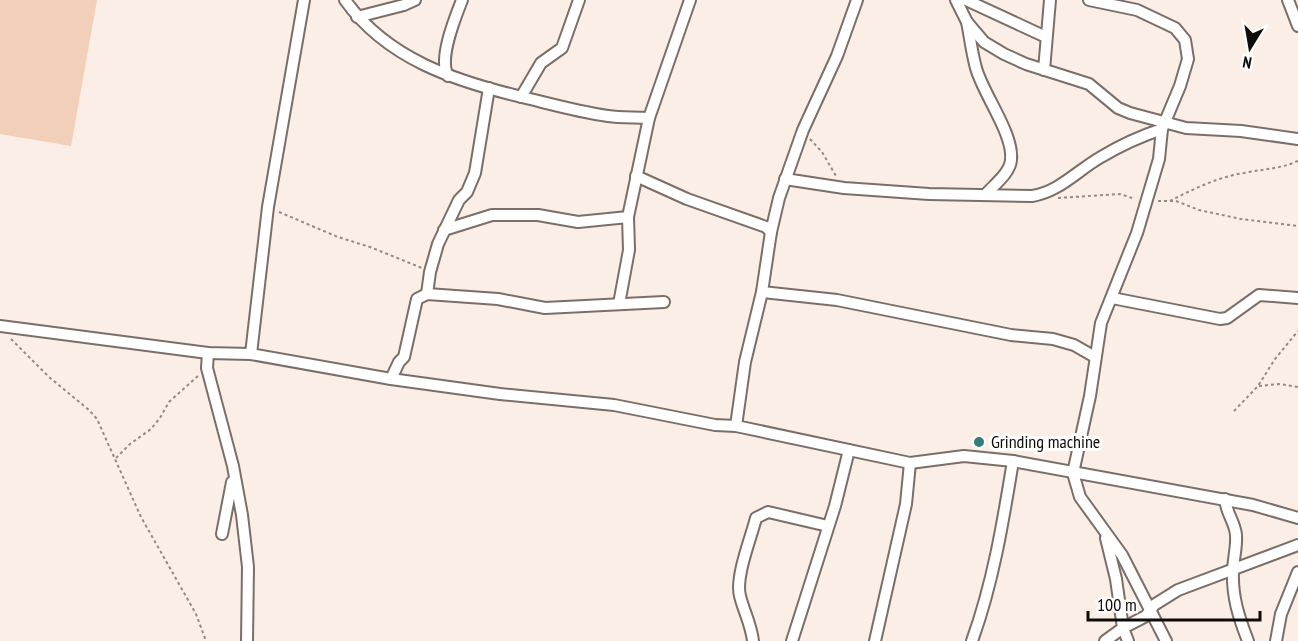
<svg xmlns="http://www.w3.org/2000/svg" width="1298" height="641" viewBox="0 0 1298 641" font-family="'PT Sans Narrow',sans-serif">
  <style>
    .park { fill: #f2cfb8 }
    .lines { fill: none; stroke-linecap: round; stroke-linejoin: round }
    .minor-casing { stroke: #7a6f68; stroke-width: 14 }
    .path { stroke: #938a84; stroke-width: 2; stroke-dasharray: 3 3; stroke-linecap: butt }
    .minor { stroke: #fff; stroke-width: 10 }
    .poi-dot { fill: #337c7b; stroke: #fefefe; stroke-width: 2 }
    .labels { text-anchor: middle; stroke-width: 6; stroke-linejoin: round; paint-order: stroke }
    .poi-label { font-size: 18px; fill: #0f0b08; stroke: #fefefe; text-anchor: start }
  </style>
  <rect width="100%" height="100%" fill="#fbeee6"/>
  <polygon class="park" points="0,0 97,0 71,146 0,134"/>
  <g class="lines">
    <defs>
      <g id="minor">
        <path d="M345 0C387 59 455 81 522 97 551 104 579 112 608 116 621 118 636 117 649 118"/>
        <polyline points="956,0 967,22 984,42 1004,54 1026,64 1089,84 1118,108 1130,113 1186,128 1241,131 1298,139"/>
        <polyline points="966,0 1046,37"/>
        <polyline points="1089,0 1137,10 1175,28 1185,40 1188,59 1180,86 1162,129 1159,159 1137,233 1101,323 1090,396 1073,473 1080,497 1122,555 1166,641"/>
        <polyline points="1288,0 1298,26"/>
        <polyline points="357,17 404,5 415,0"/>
        <path d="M967 22C970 37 972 54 976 68 983 94 1014 134 1011 160 1010 173 994 185 986 194"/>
        <polyline points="1044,70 1050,0"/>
        <path d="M448 76C438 59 455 18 462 0"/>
        <polyline points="521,97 541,63 562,48 579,0"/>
        <polyline points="636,176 687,199 766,227 771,232"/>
        <path d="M785 179 844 188 929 194 1032 196C1059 192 1078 170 1101 157 1121 145 1141 136 1162 129"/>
        <polyline points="444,230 492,215 538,215 578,222 628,217"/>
        <polyline points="762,292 837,300 1011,335 1053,339 1074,345 1095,357"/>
        <polyline points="427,294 430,272 438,244 459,200 467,192 475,173 489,88"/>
        <polyline points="1112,298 1220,319 1227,318 1259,295 1298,298"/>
        <polyline points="619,304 629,250 628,217 649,118 690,0"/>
        <polyline points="0,326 208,353 251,354 391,379 500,394 614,405 715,425 736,426 910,463 964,456 1013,461 1253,505 1298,518"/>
        <polyline points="208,353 207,368 233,466 242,515 248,567 247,641"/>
        <polyline points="251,354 268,207 304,0"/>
        <polyline points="391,379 399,362 404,357 417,299 427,294 498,299 545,308 664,302"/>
        <polyline points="736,426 745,362 762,292 771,232 779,198 803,130 837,56 857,0"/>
        <path d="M1225 499C1226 513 1235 522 1236 535 1237 547 1233 560 1233 572 1232 597 1239 618 1248 641"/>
        <polyline points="222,534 232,482"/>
        <path d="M753 641C751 624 744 612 740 596 735 577 751 538 756 518L768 512 828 526"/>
        <polyline points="792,641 835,506 849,450"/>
        <polyline points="875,641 906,504 910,463"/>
        <path d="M972 641C993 583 1003 522 1013 461"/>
        <polyline points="1105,641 1123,628 1116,579 1106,538"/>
        <polyline points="1128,641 1123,628 1146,616 1154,605 1178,590 1298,545"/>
        <polyline points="1276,641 1281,614 1298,572"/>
      </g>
    </defs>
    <use href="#minor" class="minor-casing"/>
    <g class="path">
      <polyline points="810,139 822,152 836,176"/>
      <polyline points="1058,198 1120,194 1135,199"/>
      <polyline points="1158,201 1176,201 1199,210 1241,219 1298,226"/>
      <path d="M1170 201C1193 189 1218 177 1244 173 1263 169 1280 169 1298 161"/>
      <polyline points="279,212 338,237 370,247 422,268"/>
      <polyline points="11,339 49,377 89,410 97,419 141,517 196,614 206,641"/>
      <polyline points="1259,386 1279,384 1298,387"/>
      <polyline points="1234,411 1258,386 1275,359 1298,331"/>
      <polyline points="116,458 130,444 151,429 160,418 169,402 198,376"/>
    </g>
    <use href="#minor" class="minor"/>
  </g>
  <circle class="poi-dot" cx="979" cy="442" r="6"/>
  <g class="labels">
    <g class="poi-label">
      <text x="991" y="448">Grinding machine</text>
    </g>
  </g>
  <g transform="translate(1250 48) rotate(191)" stroke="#fefefe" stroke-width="4.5" paint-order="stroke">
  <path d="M0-4.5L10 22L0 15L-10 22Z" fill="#0f0b08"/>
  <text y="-9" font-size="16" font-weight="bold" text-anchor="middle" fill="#0f0b08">N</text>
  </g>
  <path d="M1088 611v9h172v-9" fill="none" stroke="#0f0b08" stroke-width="3"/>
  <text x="1097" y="611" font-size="18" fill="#0f0b08" stroke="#fefefe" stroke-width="4.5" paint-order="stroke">100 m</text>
</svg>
